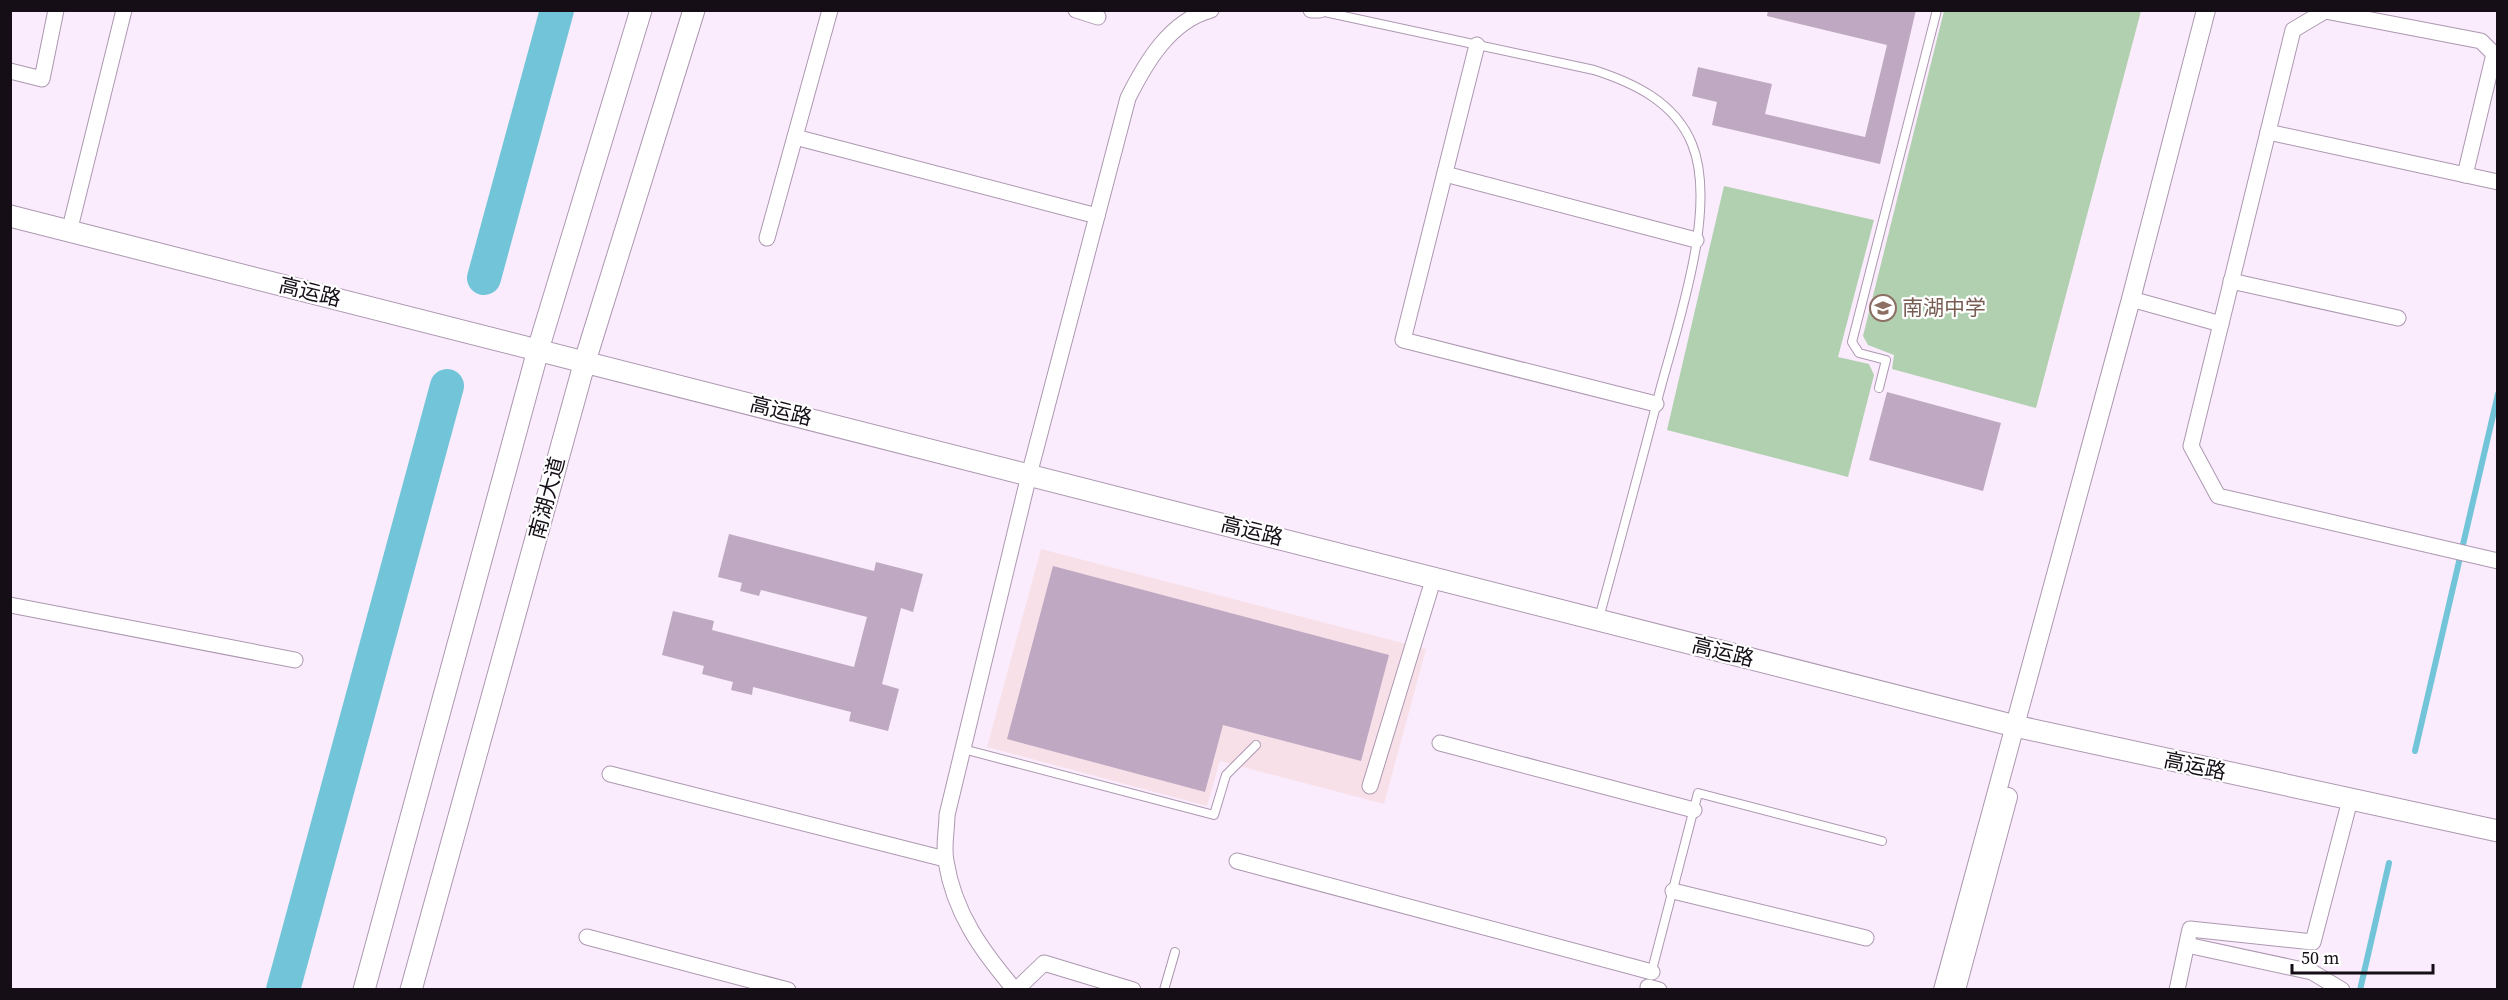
<svg xmlns="http://www.w3.org/2000/svg" width="2508" height="1000" viewBox="0 0 2508 1000" font-family="'Source Serif 4','Noto Sans SC',serif">
  <style>
    .commercial { fill: #f8e0e9 }
    .green { fill: #b1d0b0 }
    .lines { fill: none; stroke-linecap: round; stroke-linejoin: round }
    .stream { stroke: #72c5d8; stroke-width: 6 }
    .river { stroke: #72c5d8; stroke-width: 34 }
    .building { fill: #bea8c2 }
    .service-casing { stroke: #ad97b1; stroke-width: 10 }
    .minor-casing { stroke: #ad97b1; stroke-width: 17 }
    .tertiary-casing { stroke: #ad97b1; stroke-width: 20 }
    .secondary-casing { stroke: #ad97b1; stroke-width: 23 }
    .service { stroke: #fff; stroke-width: 8 }
    .minor { stroke: #fff; stroke-width: 15 }
    .tertiary { stroke: #fff; stroke-width: 18 }
    .secondary { stroke: #fff; stroke-width: 21 }
    .labels { text-anchor: middle; stroke-width: 4.5; stroke-linejoin: round; paint-order: stroke }
    .street-label { font-size: 21px; fill: #150e17; stroke: #fff }
    .education-label { font-size: 21px; fill: #785e54; stroke: #fff; text-anchor: start }
  </style>
  <rect width="100%" height="100%" fill="#faecfc"/>
  <polygon class="commercial" points="1041,549 1426,649 1384,804 1220,761 1207,806 987,747"/>
  <g class="green">
    <polygon points="1944,11 2141,11 2036,408 1892,369 1894,355 1868,345 1863,336"/>
    <polygon points="1724,186 1874,220 1838,357 1869,364 1874,375 1848,477 1667,430"/>
  </g>
  <g class="lines">
    <g class="stream">
      <polyline points="2415,751 2498,394"/>
      <polyline points="2360,990 2389,863"/>
    </g>
    <g class="river">
      <polyline points="484,278 557,10"/>
      <polyline points="283,990 447,386"/>
    </g>
  </g>
  <g class="building">
    <polygon points="1768,10 1916,10 1880,164 1712,125 1717,102 1692,96 1698,67 1772,84 1765,114 1865,137 1887,45 1767,16"/>
    <polygon points="1887,392 2001,423 1983,491 1869,460"/>
    <polygon points="729,534 874,571 876,562 923,574 913,612 901,608 882,684 899,689 888,731 849,721 851,712 753,687 752,695 731,690 733,682 702,674 704,666 662,655 673,611 714,621 712,630 854,667 867,617 761,590 759,596 740,591 742,583 718,577"/>
    <polygon points="1053,566 1389,655 1361,761 1223,725 1205,792 1007,739"/>
  </g>
  <g class="lines">
    <defs>
      <g id="service">
        <path d="M1320 11 1594 70C1634 83 1675 102 1692 144 1719 210 1675 331 1658 398 1639 472 1619 545 1599 618"/>
        <polyline points="1879,388 1886,360 1859,353 1852,342 1937,10"/>
        <polyline points="963,749 1214,815 1226,775 1256,745"/>
        <polyline points="1651,974 1698,793 1882,841"/>
        <polyline points="1164,990 1175,952"/>
      </g>
      <g id="minor">
        <polyline points="1076,10 1098,17"/>
        <polyline points="1311,10 1320,10"/>
        <polyline points="1477,45 1403,340 1656,404"/>
        <polyline points="10,71 42,79 56,10"/>
        <polyline points="2268,132 2498,182"/>
        <polyline points="795,137 1097,216"/>
        <polyline points="1445,174 1696,240"/>
        <polyline points="2465,175 2494,54 2481,41 2325,11 2293,30 2191,446 2218,496 2498,561"/>
        <polyline points="69,232 124,10"/>
        <polyline points="767,238 830,10"/>
        <polyline points="2231,281 2398,318"/>
        <polyline points="2131,299 2221,324"/>
        <polyline points="10,605 295,660"/>
        <polyline points="1440,743 1694,810"/>
        <polyline points="610,774 945,859"/>
        <polyline points="1370,786 1434,577"/>
        <polyline points="1237,861 1652,972"/>
        <polyline points="1673,891 1866,938"/>
        <polyline points="587,937 788,990"/>
        <polyline points="2187,945 2312,972 2342,990"/>
        <polyline points="1648,987 1659,990"/>
        <path d="M1015 990C982 951 954 913 946 861 943 847 947 830 947 815L1029 475 1128 98C1146 62 1170 21 1211 10"/>
        <polyline points="1016,990 1044,963 1133,990"/>
        <polyline points="2177,990 2190,929 2313,942 2350,800"/>
      </g>
      <g id="tertiary">
        <polyline points="1943,990 2131,299 2206,10"/>
        <polyline points="1956,990 2008,797"/>
      </g>
      <g id="secondary">
        <polyline points="10,216 2015,726 2498,831"/>
        <polyline points="364,990 540,343 641,10"/>
        <polyline points="411,990 585,361 694,10"/>
      </g>
    </defs>
    <use href="#service" class="service-casing"/>
    <use href="#minor" class="minor-casing"/>
    <use href="#tertiary" class="tertiary-casing"/>
    <use href="#secondary" class="secondary-casing"/>
    <use href="#service" class="service"/>
    <use href="#minor" class="minor"/>
    <use href="#tertiary" class="tertiary"/>
    <use href="#secondary" class="secondary"/>
  </g>
  <defs>
    <symbol id="school-ring" viewBox="-11 -11 22 22"><circle r="9.5" fill="#fff" stroke="#8d6e63" stroke-width="1.5"/><path d="M0-5L7-2L0 1L-7-2ZM-4 1L0 2.5L4 1V4Q0 6-4 4Z" fill="#8d6e63"/></symbol>
  </defs>
  <g fill-rule="evenodd">
    <use href="#school-ring" x="1868" y="293" width="30" height="30"/>
  </g>
  <g class="labels">
    <g class="street-label">
      <text transform="translate(310 292) rotate(14)" y="7">高运路</text>
      <text transform="translate(781 411) rotate(14)" y="7">高运路</text>
      <text transform="translate(547 498) rotate(-75)" y="7">南湖大道</text>
      <text transform="translate(1252 531) rotate(14)" y="7">高运路</text>
      <text transform="translate(1723 652) rotate(14)" y="7">高运路</text>
      <text transform="translate(2195 766) rotate(12)" y="7">高运路</text>
    </g>
    <g class="education-label">
      <text x="1902" y="315">南湖中学</text>
    </g>
  </g>
  <rect width="2508" height="1000" fill="none" stroke="#150e17" stroke-width="24"/>
  <path d="M2292 964v9h141v-9" fill="none" stroke="#150e17" stroke-width="3"/>
  <text x="2301" y="964" font-size="18" fill="#150e17" stroke="#ffffff" stroke-width="4.5" paint-order="stroke">50 m</text>
</svg>
